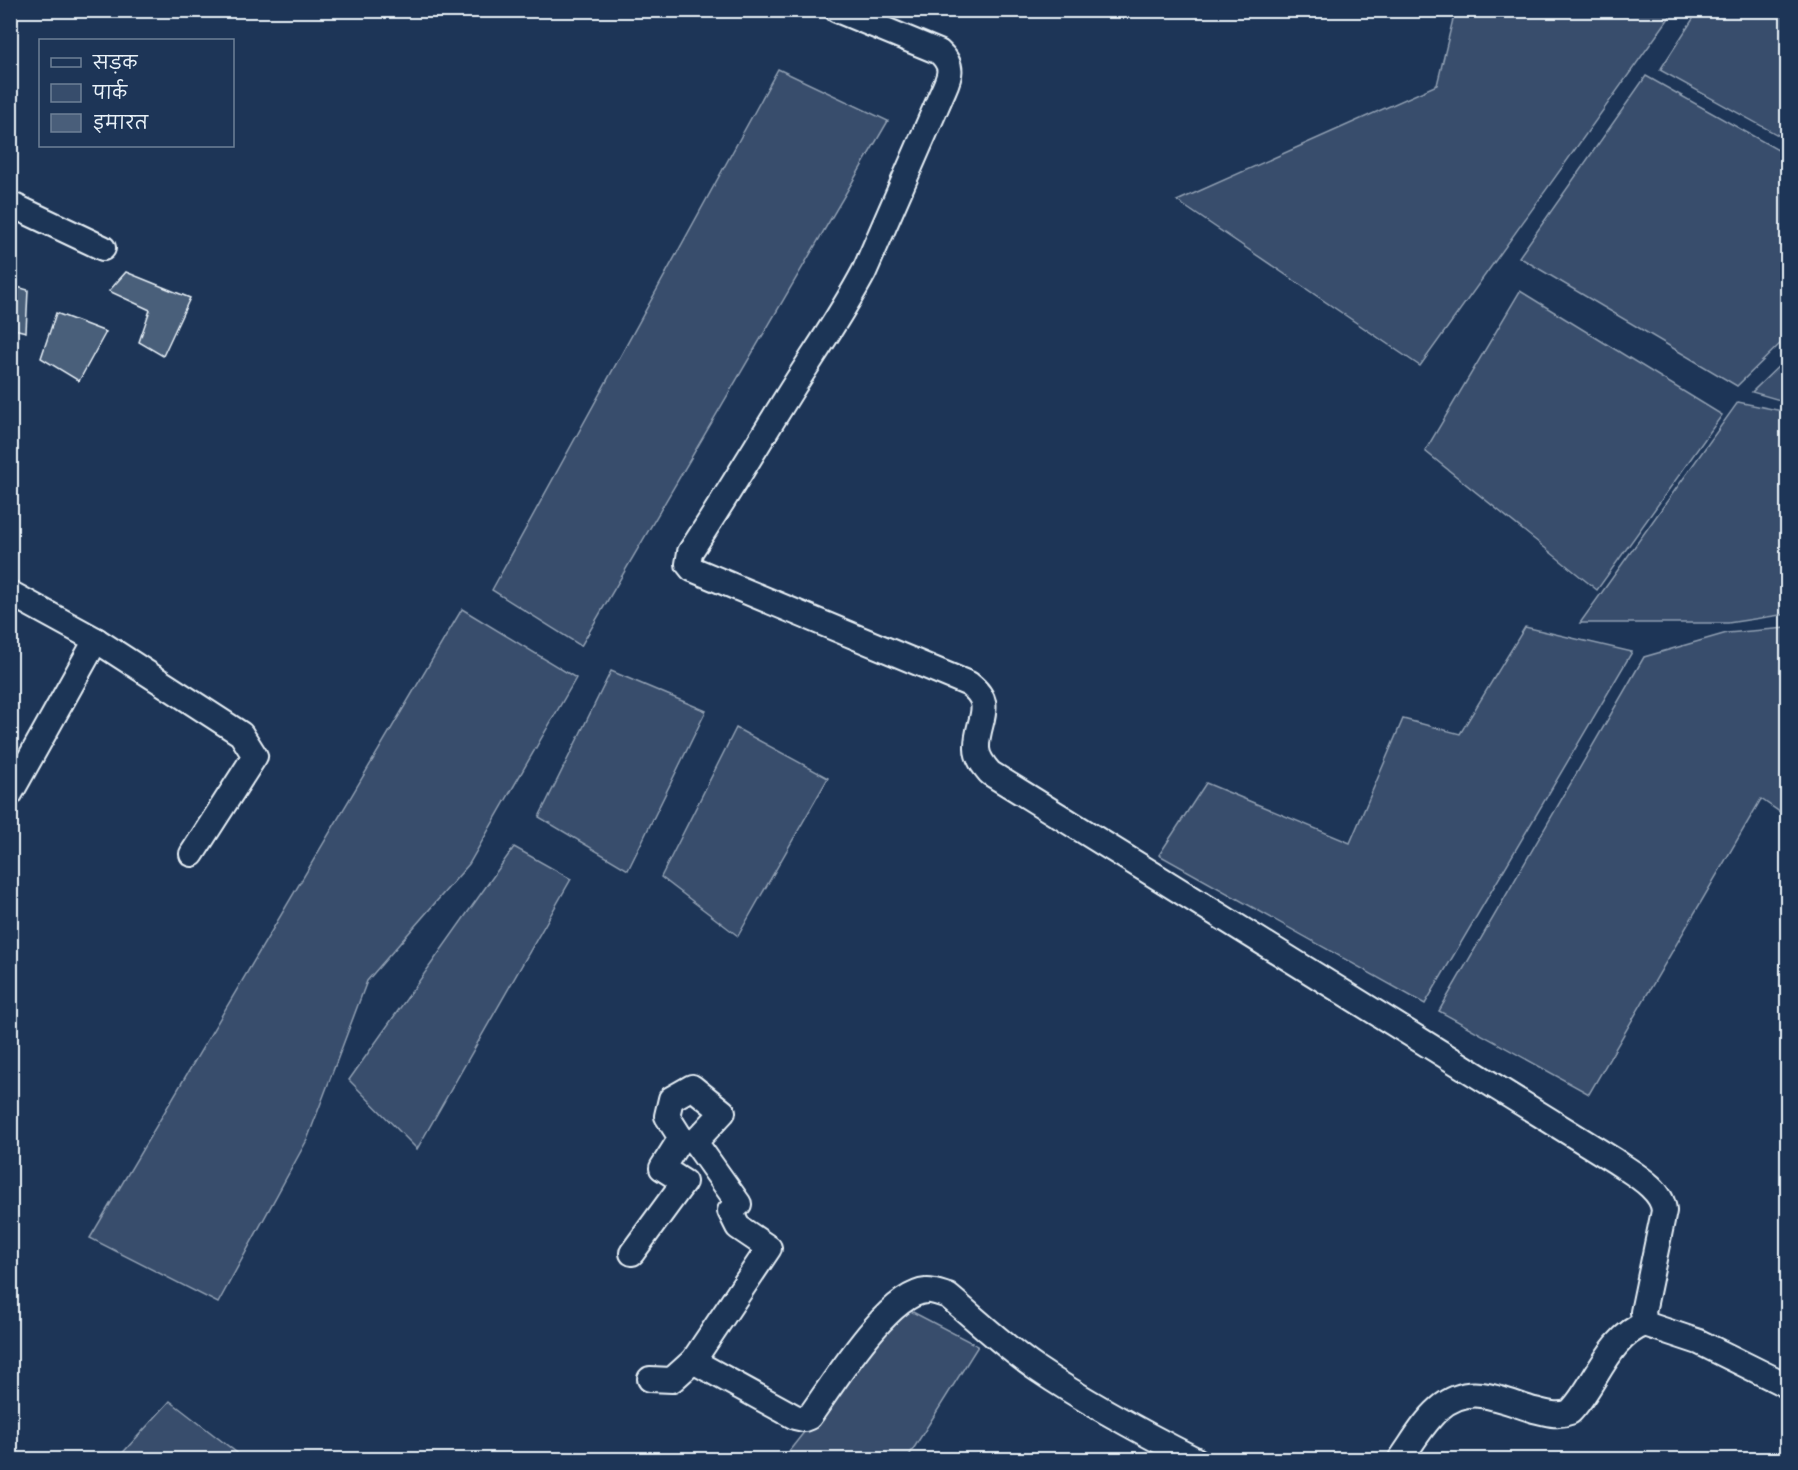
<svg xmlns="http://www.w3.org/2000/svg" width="1798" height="1470" viewBox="0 0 1798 1470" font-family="Pangolin,'Playpen Sans Deva',sans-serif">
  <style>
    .green { fill: #374d6c; stroke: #909fb2; stroke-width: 1.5 }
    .building { fill: #495e7a; stroke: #e8f1f8; stroke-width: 1.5 }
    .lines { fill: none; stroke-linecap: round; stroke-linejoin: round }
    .minor-casing { stroke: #e8f1f8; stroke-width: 28 }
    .minor { stroke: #1d3557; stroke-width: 24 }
  </style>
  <rect width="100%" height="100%" fill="#1d3557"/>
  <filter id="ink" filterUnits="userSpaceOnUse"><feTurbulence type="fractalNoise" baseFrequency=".0167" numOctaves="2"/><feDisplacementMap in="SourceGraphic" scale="12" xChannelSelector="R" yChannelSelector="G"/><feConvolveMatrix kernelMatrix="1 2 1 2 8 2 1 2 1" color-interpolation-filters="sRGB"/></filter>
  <g filter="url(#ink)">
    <g class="green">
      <polygon points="1455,11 1674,11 1420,366 1177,201 1437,85"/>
      <polygon points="1698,11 1787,11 1787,140 1660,70"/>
      <polygon points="778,69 888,121 581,646 492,590"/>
      <polygon points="1646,76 1787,155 1787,337 1737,386 1519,257"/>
      <polygon points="1520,291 1722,415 1597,590 1425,451"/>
      <polygon points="1787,358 1787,402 1752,392"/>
      <polygon points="1738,402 1787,412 1787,614 1728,623 1580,623"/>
      <polygon points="462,609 576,678 469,864 367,981 307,1140 218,1303 90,1238"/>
      <polygon points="1525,627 1632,652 1425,1004 1159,855 1206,783 1350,843 1403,719 1460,734"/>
      <polygon points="1787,628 1787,817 1761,799 1589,1094 1439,1011 1644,657 1727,633"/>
      <polygon points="611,671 706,711 628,870 539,817"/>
      <polygon points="736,728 828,778 738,936 661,877"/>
      <polygon points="514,847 571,879 417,1149 349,1080"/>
      <polygon points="903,1307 978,1346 907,1459 782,1460"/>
      <polygon points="170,1401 245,1459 117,1459"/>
    </g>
    <g class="building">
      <polygon points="126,272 190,298 163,356 139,342 150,310 109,291"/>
      <polygon points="10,285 28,290 26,332 10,328"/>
      <polygon points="56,313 106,332 79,381 41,358"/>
    </g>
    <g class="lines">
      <defs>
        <g id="minor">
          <path d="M837 10 939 52C957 68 948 79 940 98L864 272C844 310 820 345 797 381 761 438 727 496 690 552L688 564 692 569 969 684C997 705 976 721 977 748 977 758 984 766 990 773L1615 1161C1632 1173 1663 1189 1664 1211L1643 1312 1645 1324 1699 1342 1788 1386"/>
          <polyline points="10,204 103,248"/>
          <polyline points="10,593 96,640 241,734 255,756 192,854"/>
          <polyline points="10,794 96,640"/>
          <polyline points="632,1253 684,1182 662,1168 681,1138 667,1116 671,1099 692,1087 723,1112 695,1142 739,1204 730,1211 738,1227 769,1248 693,1361 672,1380 650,1379"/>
          <path d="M693 1361 795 1417 804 1419 809 1417C832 1386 887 1294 926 1291 933 1290 941 1294 948 1296 977 1320 1005 1347 1037 1369 1087 1403 1141 1432 1196 1460"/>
          <path d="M1400 1460C1421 1431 1440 1390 1481 1395 1499 1397 1517 1405 1534 1410 1547 1413 1557 1417 1570 1412 1596 1386 1608 1337 1645 1324"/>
        </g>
      </defs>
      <use href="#minor" class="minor-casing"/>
      <use href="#minor" class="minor"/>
    </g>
  </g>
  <rect width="1798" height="1470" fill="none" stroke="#1d3557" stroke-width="36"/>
  <rect x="18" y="18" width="1762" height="1434" fill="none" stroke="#e8f1f8" stroke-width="2" filter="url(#ink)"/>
  <rect x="39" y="39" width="195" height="108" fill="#1d3557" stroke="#6e8097" stroke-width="1.5"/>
  <rect x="51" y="58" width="30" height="9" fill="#1d3557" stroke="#6e8097" stroke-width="1.5"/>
  <text x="93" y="69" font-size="18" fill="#e8f1f8">सड़क</text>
  <rect x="51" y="84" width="30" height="18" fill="#374d6c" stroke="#6e8097" stroke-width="1.5"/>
  <text x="93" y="99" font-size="18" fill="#e8f1f8">पार्क</text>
  <rect x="51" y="114" width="30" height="18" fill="#495e7a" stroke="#6e8097" stroke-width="1.5"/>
  <text x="93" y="129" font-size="18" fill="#e8f1f8">इमारत</text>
</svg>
